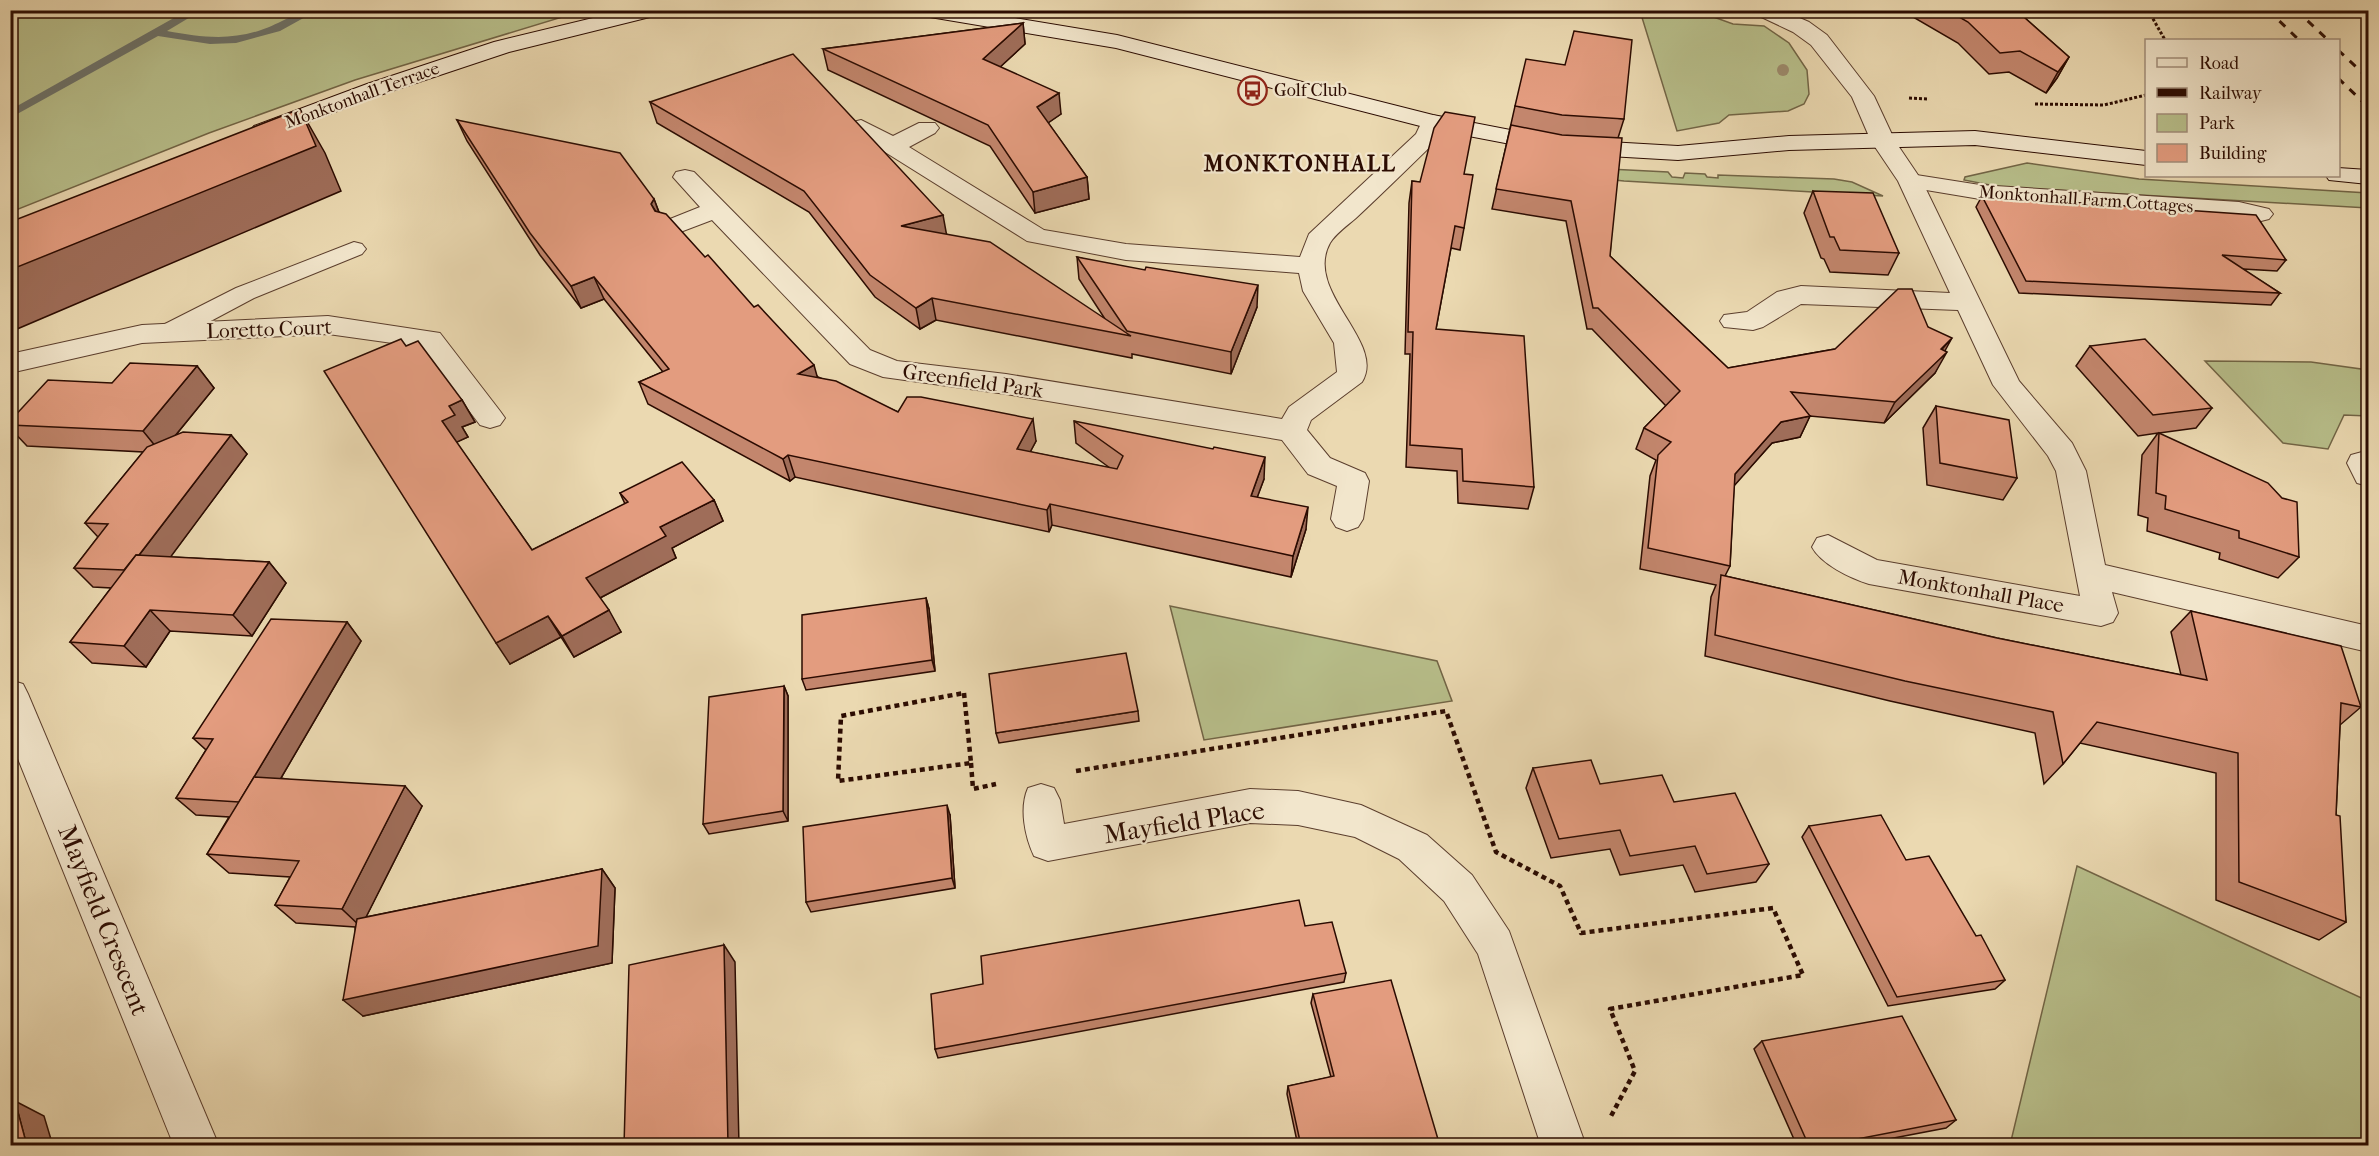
<svg xmlns="http://www.w3.org/2000/svg" width="2379" height="1156" viewBox="0 0 2379 1156" font-family="'IM FELL French Canon',serif">
  <rect width="100%" height="100%" fill="#ebd9b1"/>
  <filter id="stains"><feTurbulence type="fractalNoise" baseFrequency=".00333" numOctaves="4"/><feColorMatrix values="0 0 0 0 .2 0 0 0 0 .09 0 0 0 0 .02 0 0 0 .5 -.17"/></filter>
  <radialGradient id="worn" r=".72"><stop offset=".6" stop-color="#630" stop-opacity="0"/><stop offset="1" stop-color="#630" stop-opacity=".3"/></radialGradient>
  <g fill="#b8bf8b" stroke="#726546" stroke-width="1.5">
    <path d="M11 10H582V11L355 80 209 133 11 212Z"/>
    <path d="M1640 11H1697L1733 24 1764 26 1789 43 1807 70 1809 94 1804 104 1788 111 1729 115 1719 123 1677 131Z"/>
    <path d="M2027 163 2139 179 2368 193V208L2000 187 1964 180 1965 177Z"/>
    <path d="M1569 167 1668 172 1672 177 1683 178 1685 173 1705 174 1707 177 1718 178V175L1834 179 1852 182 1883 196 1624 181 1566 175Z"/>
    <path d="M2205 361 2311 362 2368 370V416L2344 415 2328 449 2283 443Z"/>
    <path d="M1170 606 1437 661 1452 701 1204 740Z"/>
    <path d="M2077 866 2368 1001V1145H2010Z"/>
  </g>
  <g fill="none" stroke-linecap="round" stroke-linejoin="round">
    <path fill="#6d736b" fill-rule="evenodd" d="M188 10H202L167 31C200 37 229 41 261 30 280 24 298 10 318 10L280 31 236 43 210 44 158 36 10 118V110Z"/>
    <defs>
      <g id="lane">
        <path d="M1910 174 1980 185 2239 202 2269 209 2273 214 2269 219 2261 221 2239 216 1980 199 1902 186 1899 181 1902 176Z"/>
        <path d="M354 242 362 244 366 249 362 254 254 298 177 339 168 341 159 339 155 333 159 327 236 288Z"/>
      </g>
      <g id="street">
        <path d="M1752 10H1781L1809 22 1827 35 1874 96 1895 141 1922 181 2019 381 2072 443 2086 471 2105 565 2368 626V652L2112 592 2118 613 2113 622 2101 626 1869 584C1850 578 1821 564 1812 547L1817 538 1828 535 1877 560 2080 596 2056 471 2048 456 1993 385 1958 310 1801 304 1763 327 1753 330 1724 327 1720 321 1724 315 1747 312 1777 292 1801 286 1950 293 1898 181 1871 141 1852 97 1811 45 1793 32 1755 14Z"/>
        <path d="M1432 115 1440 117 1444 122 1435 142C1409 167 1383 193 1356 218 1348 225 1335 234 1330 243 1303 292 1387 342 1362 382L1311 420 1307 430 1330 458 1365 473 1369 481 1363 519 1358 527 1347 531 1336 527 1331 519 1337 486 1308 474 1282 440 1006 394 883 377 850 364 712 220 683 231 674 234 665 231 661 226 665 221 700 207 673 177 676 172 685 170 694 172 870 350 897 361 1006 374 1282 419 1289 407 1337 372 1334 343 1303 291 1299 273 1126 260 1027 241 853 132 849 127 853 122 861 120 893 136 919 123H935L939 128 935 133 909 147 1044 230 1126 244 1300 257 1309 234 1416 134 1424 117Z"/>
        <path d="M328 316 440 333 500 411 505 418 500 425 490 428 480 425 421 347 328 334 142 343 10 373V354L142 325Z"/>
        <path d="M2362 452 2368 454V486L2357 483 2347 463 2351 455Z"/>
        <path d="M10 680 23 684 28 694 219 1146H174L10 739Z"/>
        <path d="M1041 784 1054 788 1060 800 1064 824 1250 789 1298 791 1361 805 1427 835 1472 875 1509 931 1586 1146H1541L1478 954 1444 901 1399 859 1355 837 1298 825 1250 823 1048 861 1034 856C1025 837 1019 808 1028 788Z"/>
      </g>
      <g id="secondary">
        <path d="M626 10H665L662 14 509 52 383 94 270 136H254L250 131 254 126 367 84 494 42Z"/>
        <path d="M914 10H966L1117 35 1433 115 1557 139 1678 146 1789 136 1975 131 2146 151V165L1975 145 1789 150 1678 160 1557 153 1432 129 1116 48 924 16Z"/>
        <path d="M2338 168 2368 170V184L2329 180 2326 176H2338Z"/>
      </g>
    </defs>
    <use href="#lane" stroke="#5b3e2d" stroke-width="2"/>
    <use href="#street" stroke="#5b3e2d" stroke-width="2"/>
    <use href="#secondary" stroke="#2b0b01" stroke-width="2"/>
    <g stroke="#2b0b01" stroke-width="3" stroke-dasharray="3 2" stroke-linecap="butt">
      <path d="M2148 10 2165 40"/>
      <path d="M1909 98 1929 99"/>
      <path d="M2035 104 2104 105 2146 95"/>
    </g>
    <g stroke="#2b0b01" stroke-width="4.5" stroke-dasharray="5 4" stroke-linecap="butt">
      <path d="M964 693 971 763 838 781 841 716Z"/>
      <path d="M971 763 973 789 996 784"/>
      <path d="M1076 771 1446 711 1496 852 1560 886 1581 933 1773 908 1803 975 1610 1009 1635 1071 1610 1118"/>
    </g>
    <use href="#lane" fill="#f2e6cc" fill-rule="evenodd"/>
    <use href="#street" fill="#f2e6cc" fill-rule="evenodd"/>
    <use href="#secondary" fill="#f2e6cc" fill-rule="evenodd"/>
    <g stroke="#2b0b01" stroke-width="3" stroke-dasharray="8 8" stroke-linecap="butt">
      <path d="M2268 10 2299 40"/>
      <path d="M2296 10 2328 40"/>
      <path d="M2356 10 2368 22"/>
      <path d="M2338 50 2368 78"/>
      <path d="M2338 78 2368 107"/>
    </g>
  </g>
  <circle fill="#9c8a6b" cx="1783" cy="70" r="6"/>
  <g fill="#c3866d" stroke="#2b0b01" stroke-width="1.5">
    <path d="M1864 10H1876L1873 13Z"/>
    <path d="M1901 10H2016L2069 57 2057 78 2046 93 2009 72 1989 74 1958 43Z"/>
    <path d="M1023 23 1025 44 1000 67 1061 114 1048 123 1087 177 1089 199 1035 213 990 146 828 70 823 49Z"/>
    <path d="M650 102 946 234 1105 319 1079 279 1077 257 1257 307 1231 374 1132 354V358L936 320 920 329 875 297 809 212 657 123Z"/>
    <path d="M1515 106 1624 119 1618 138 1610 256 1728 368 1835 349 1928 327 1945 351 1935 373 1884 423 1810 416 1800 437 1772 443 1734 485 1730 566 1725 576 1997 638 2181 675 2171 632 2191 611 2361 707 2340 725 2336 815 2346 922 2319 940 2216 900V773L2080 743 2063 764 2044 784 2035 733 1890 701 1705 656 1711 597 1716 585 1640 569 1650 476 1656 460 1636 449 1644 428 1666 406 1592 329H1587L1566 221 1492 209Z"/>
    <path d="M457 120 654 199 659 212 818 377 898 412 1036 441 1030 452 1110 468 1076 443 1074 421 1264 479 1257 497 1306 529 1291 577 1052 525 1049 532 795 477 790 481 648 404 639 382 663 372 604 299 581 308 540 255 467 141Z"/>
    <path d="M1464 174V228L1460 250 1451 248 1436 329 1534 487 1528 509 1458 503 1457 471 1406 467 1410 354H1405L1409 203 1412 181 1420 182Z"/>
    <path d="M1813 191 1899 253 1888 275 1830 272 1824 259 1821 258 1804 213Z"/>
    <path d="M1982 196 2286 260 2277 271 2242 269 2280 293 2271 305 2019 293 1976 207Z"/>
    <path d="M406 346 462 400 475 422 462 427 468 437 456 442 532 550 625 504 620 493 714 500 723 521 672 548 676 558 600 598 621 632 574 657 561 637 510 664Z"/>
    <path d="M2090 346 2212 408 2196 428 2159 433 2299 557 2278 578 2219 559 2220 553 2147 531 2148 518 2138 515 2142 455 2158 433 2138 436 2076 366Z"/>
    <path d="M197 366 214 388 175 436 231 435 247 454 170 557 269 562 286 583 252 636 170 631 146 667 92 663 70 642 111 588 93 587 74 568 98 537 85 523 143 452 27 446 10 428V421L112 383Z"/>
    <path d="M1936 406 2017 478 2003 500 1927 485 1923 428Z"/>
    <path d="M926 598 929 609 935 671 806 690 802 679Z"/>
    <path d="M347 622 361 641 281 778 422 806 366 917 602 869 615 888 612 963 363 1016 355 927 296 923 275 905 290 877 229 873 207 854 229 817 196 815 176 798 206 750 193 738Z"/>
    <path d="M784 686 788 696V821L709 834 703 824Z"/>
    <path d="M1138 711 1139 721 999 743 996 733Z"/>
    <path d="M1533 768 1674 802 1769 864 1756 882 1695 892 1683 865 1620 875 1610 849 1551 858 1526 788Z"/>
    <path d="M950 815 955 888 811 912 806 902Z"/>
    <path d="M1809 826 1906 860 1976 936 2005 980 1995 989 1888 1006 1802 837Z"/>
    <path d="M1305 926 1346 973 1344 982 938 1058 935 1049Z"/>
    <path d="M1313 994 1440 1146H1298L1287 1094 1288 1086 1331 1077 1311 1003Z"/>
    <path d="M1762 1041 1956 1120 1946 1128 1852 1146H1797L1754 1049Z"/>
  </g>
  <g fill="#9f6d59" stroke="#2b0b01" stroke-width="1.5">
    <path d="M1023 23 1025 44 986 80 983 59Z"/>
    <path d="M2069 57 2057 78 2046 93 2058 72Z"/>
    <path d="M1059 93 1061 114 1039 129 1037 107Z"/>
    <path d="M300 109 325 153 341 191 10 332V270Z"/>
    <path d="M1087 177 1089 199 1035 213 1033 192Z"/>
    <path d="M654 199 662 221 651 204Z"/>
    <path d="M943 215 947 237 901 226Z"/>
    <path d="M594 277 604 299 581 308 571 286Z"/>
    <path d="M1258 285 1257 307 1231 374V352Z"/>
    <path d="M932 298 936 320 920 329 916 308Z"/>
    <path d="M1952 338 1941 358 1947 352 1935 373 1884 423 1895 402Z"/>
    <path d="M814 365 820 387 798 374Z"/>
    <path d="M197 366 214 388 161 453 143 431Z"/>
    <path d="M462 400 475 422 462 427 468 437 455 443 442 421 449 406Z"/>
    <path d="M1810 416 1800 437 1772 443 1726 495 1735 474 1781 422Z"/>
    <path d="M1033 419 1036 441 1020 471 1017 449Z"/>
    <path d="M231 435 247 454 146 590 127 571Z"/>
    <path d="M788 455 795 477 790 481 783 459Z"/>
    <path d="M1265 457 1264 479 1250 517 1251 496Z"/>
    <path d="M714 500 723 521 672 548 676 558 598 599 586 578 660 527Z"/>
    <path d="M1050 504 1052 525 1049 532 1047 510Z"/>
    <path d="M1308 507 1306 529 1291 577 1293 556Z"/>
    <path d="M269 562 286 583 252 636 233 615Z"/>
    <path d="M926 598 929 609 935 671 932 660Z"/>
    <path d="M150 610 170 631 146 667 124 646Z"/>
    <path d="M609 610 621 632 574 657 562 636Z"/>
    <path d="M548 616 561 637 510 664 496 643Z"/>
    <path d="M347 622 361 641 257 819 239 802Z"/>
    <path d="M784 686 788 696V821L783 811Z"/>
    <path d="M405 786 422 806 361 927 342 909Z"/>
    <path d="M947 805 950 815 955 888 952 878Z"/>
    <path d="M602 869 615 888 612 963 363 1016 343 1000Z"/>
    <path d="M724 945 735 962 739 1146H727Z"/>
    <path d="M15 1101 44 1116 53 1146H27Z"/>
  </g>
  <g fill="#e39c7f" stroke="#2b0b01" stroke-width="1.5">
    <path d="M1947 10H2016L2069 57 2058 72 2020 51 2000 53 1968 22Z"/>
    <path d="M1023 23 983 59 1059 93 1037 107 1087 177 1033 192 988 125 823 49Z"/>
    <path d="M1574 31 1632 40 1624 119 1562 115 1515 106 1526 59 1565 65Z"/>
    <path d="M793 54 943 215 901 226 990 242 1131 336 932 298 916 308 870 275 804 191 650 102Z"/>
    <path d="M300 109 316 146 10 270V222Z"/>
    <path d="M1445 112 1475 117 1464 174 1473 175 1464 228 1455 226 1436 329 1524 336 1534 487 1463 481 1462 449 1410 445 1413 332H1408L1412 181 1420 182 1434 128Z"/>
    <path d="M457 120 620 153 654 199 651 204 655 211 666 214 705 257 708 255 754 307 758 305 814 365 798 374 836 381 898 412 907 397H921L1033 419 1017 449 1117 469 1123 456 1074 421 1213 449 1214 447 1265 457 1251 496 1308 507 1293 556 1050 504 1047 510 788 455 783 459 639 382 669 369 594 277 571 286 530 233Z"/>
    <path d="M1511 125 1562 135 1622 138 1610 256 1728 368 1835 349 1898 289H1912L1928 327 1952 338 1941 349 1947 352 1895 402 1791 392 1810 416 1781 422 1735 474 1730 566 1648 548 1658 455 1671 442 1644 428 1680 391 1598 308H1593L1571 201 1496 189Z"/>
    <path d="M1813 191 1873 193 1899 253 1840 250 1834 237H1830Z"/>
    <path d="M1982 196 2256 215 2286 260 2222 255 2280 293 2026 281Z"/>
    <path d="M1077 257 1145 270 1146 267 1258 285 1231 352 1127 331Z"/>
    <path d="M401 339 406 346 418 341 462 400 449 406 455 415 442 421 532 550 628 502 620 493 682 462 714 500 660 527 666 536 586 578 609 610 562 636 548 616 496 643 324 371Z"/>
    <path d="M2145 339 2212 408 2153 415 2090 346Z"/>
    <path d="M130 363 197 366 143 431 10 425V421L48 380 112 383Z"/>
    <path d="M1936 406 2009 420 2017 478 1940 463Z"/>
    <path d="M183 432 231 435 139 555H136L124 570 74 568 108 524 85 523 147 447Z"/>
    <path d="M2159 433 2268 483 2282 498 2297 502 2299 557 2239 538V531L2165 509 2166 496 2156 493Z"/>
    <path d="M136 555 269 562 233 615 150 610 124 646 70 642Z"/>
    <path d="M1721 575 1997 638 2207 680 2191 611 2341 646 2361 707 2341 703 2336 815 2340 816 2346 922 2239 882 2238 753 2097 722 2063 764 2053 712 1905 681 1715 635Z"/>
    <path d="M926 598 932 660 802 679V615Z"/>
    <path d="M271 619 347 622 239 802 176 798 213 739 193 738Z"/>
    <path d="M1126 653 1138 711 996 733 989 674Z"/>
    <path d="M784 686 783 811 703 824 709 697Z"/>
    <path d="M1591 760 1600 784 1662 775 1674 802 1735 793 1769 864 1707 874 1695 846 1630 856 1620 830 1559 839 1533 768Z"/>
    <path d="M254 777 405 786 342 909 275 905 299 861 207 854Z"/>
    <path d="M947 805 952 878 806 902 803 827Z"/>
    <path d="M1881 815 1906 860 1929 856 1976 936 1981 935 2005 980 1897 997 1809 826Z"/>
    <path d="M602 869 598 946 343 1000 357 919Z"/>
    <path d="M1299 900 1305 926 1332 922 1346 973 935 1049 931 994 983 984 981 956Z"/>
    <path d="M724 945 728 1145 624 1146 629 965Z"/>
    <path d="M1391 980 1440 1146H1352L1350 1140 1323 1146H1301L1288 1086 1334 1076 1313 994Z"/>
    <path d="M1902 1016 1956 1120 1821 1146H1809L1762 1041Z"/>
    <path d="M15 1101 27 1146H10V1104Z"/>
    <path d="M1783 1141 1785 1146H1755Z"/>
  </g>
  <defs>
    <symbol id="bus-ring" viewBox="-11 -11 22 22"><circle r="9.5" fill="#f2e6cc" stroke="#8f2418" stroke-width="1.5"/><path d="M-5-6H5V4H4V6H2V4H-2V6H-4V4H-5ZM-3.5-4V0h7V-4ZM-3.5 1.2v1.5H-2V1.2ZM2 1.2v1.5H3.5V1.2Z" fill="#8f2418"/></symbol>
  </defs>
  <g fill-rule="evenodd">
    <use href="#bus-ring" x="1236" y="74" width="33" height="33"/>
  </g>
  <g text-anchor="middle" stroke-width="4.5" stroke-linejoin="round" paint-order="stroke">
    <g font-size="18" fill="#2b0b01" stroke="#f2e6cc" text-anchor="start">
      <text x="1274" y="96">Golf Club</text>
    </g>
    <g font-size="18" fill="#2b0b01" stroke="#f2e6cc">
      <text transform="translate(362 95) rotate(-20)" y="6">Monktonhall Terrace</text>
      <text transform="translate(2086 199) rotate(4)" y="6">Monktonhall Farm Cottages</text>
    </g>
    <g font-size="21" fill="#2b0b01" stroke="#f2e6cc">
      <text transform="translate(269 329) rotate(-2)" y="7">Loretto Court</text>
      <text transform="translate(973 381) rotate(8)" y="7">Greenfield Park</text>
      <text transform="translate(1981 591) rotate(10)" y="7">Monktonhall Place</text>
    </g>
    <g font-size="22" font-weight="bold" letter-spacing="1.5" fill="#2b0b01" stroke="#f2e6cc">
      <text x="1300" y="171">MONKTONHALL</text>
    </g>
    <g font-size="26" fill="#2b0b01" stroke="#f2e6cc">
      <text transform="translate(1184 822) rotate(-9)" y="9">Mayfield Place</text>
      <text transform="translate(104 920) rotate(68)" y="9">Mayfield Crescent</text>
    </g>
  </g>
  <rect width="2379" height="1156" fill="none" stroke="#ebd9b1" stroke-width="36"/>
  <rect x="12" y="12" width="2355" height="1132" fill="none" stroke="#2b0b01" stroke-width="3"/>
  <rect x="18" y="18" width="2343" height="1120" fill="none" stroke="#2b0b01" stroke-width="1.5"/>
  <rect x="2145" y="39" width="195" height="138" fill="#f2e6cc" stroke="#a28e7b" stroke-width="1.5"/>
  <rect x="2157" y="58" width="30" height="9" fill="#f2e6cc" stroke="#a28e7b" stroke-width="1.5"/>
  <text x="2199" y="69" font-size="18" fill="#2b0b01">Road</text>
  <rect x="2157" y="88" width="30" height="9" fill="#2b0b01" stroke="#a28e7b" stroke-width="1.5"/>
  <text x="2199" y="99" font-size="18" fill="#2b0b01">Railway</text>
  <rect x="2157" y="114" width="30" height="18" fill="#b8bf8b" stroke="#a28e7b" stroke-width="1.5"/>
  <text x="2199" y="129" font-size="18" fill="#2b0b01">Park</text>
  <rect x="2157" y="144" width="30" height="18" fill="#e39c7f" stroke="#a28e7b" stroke-width="1.5"/>
  <text x="2199" y="159" font-size="18" fill="#2b0b01">Building</text>
  <rect width="100%" height="100%" filter="url(#stains)"/>
  <rect width="100%" height="100%" fill="url(#worn)"/>
</svg>
